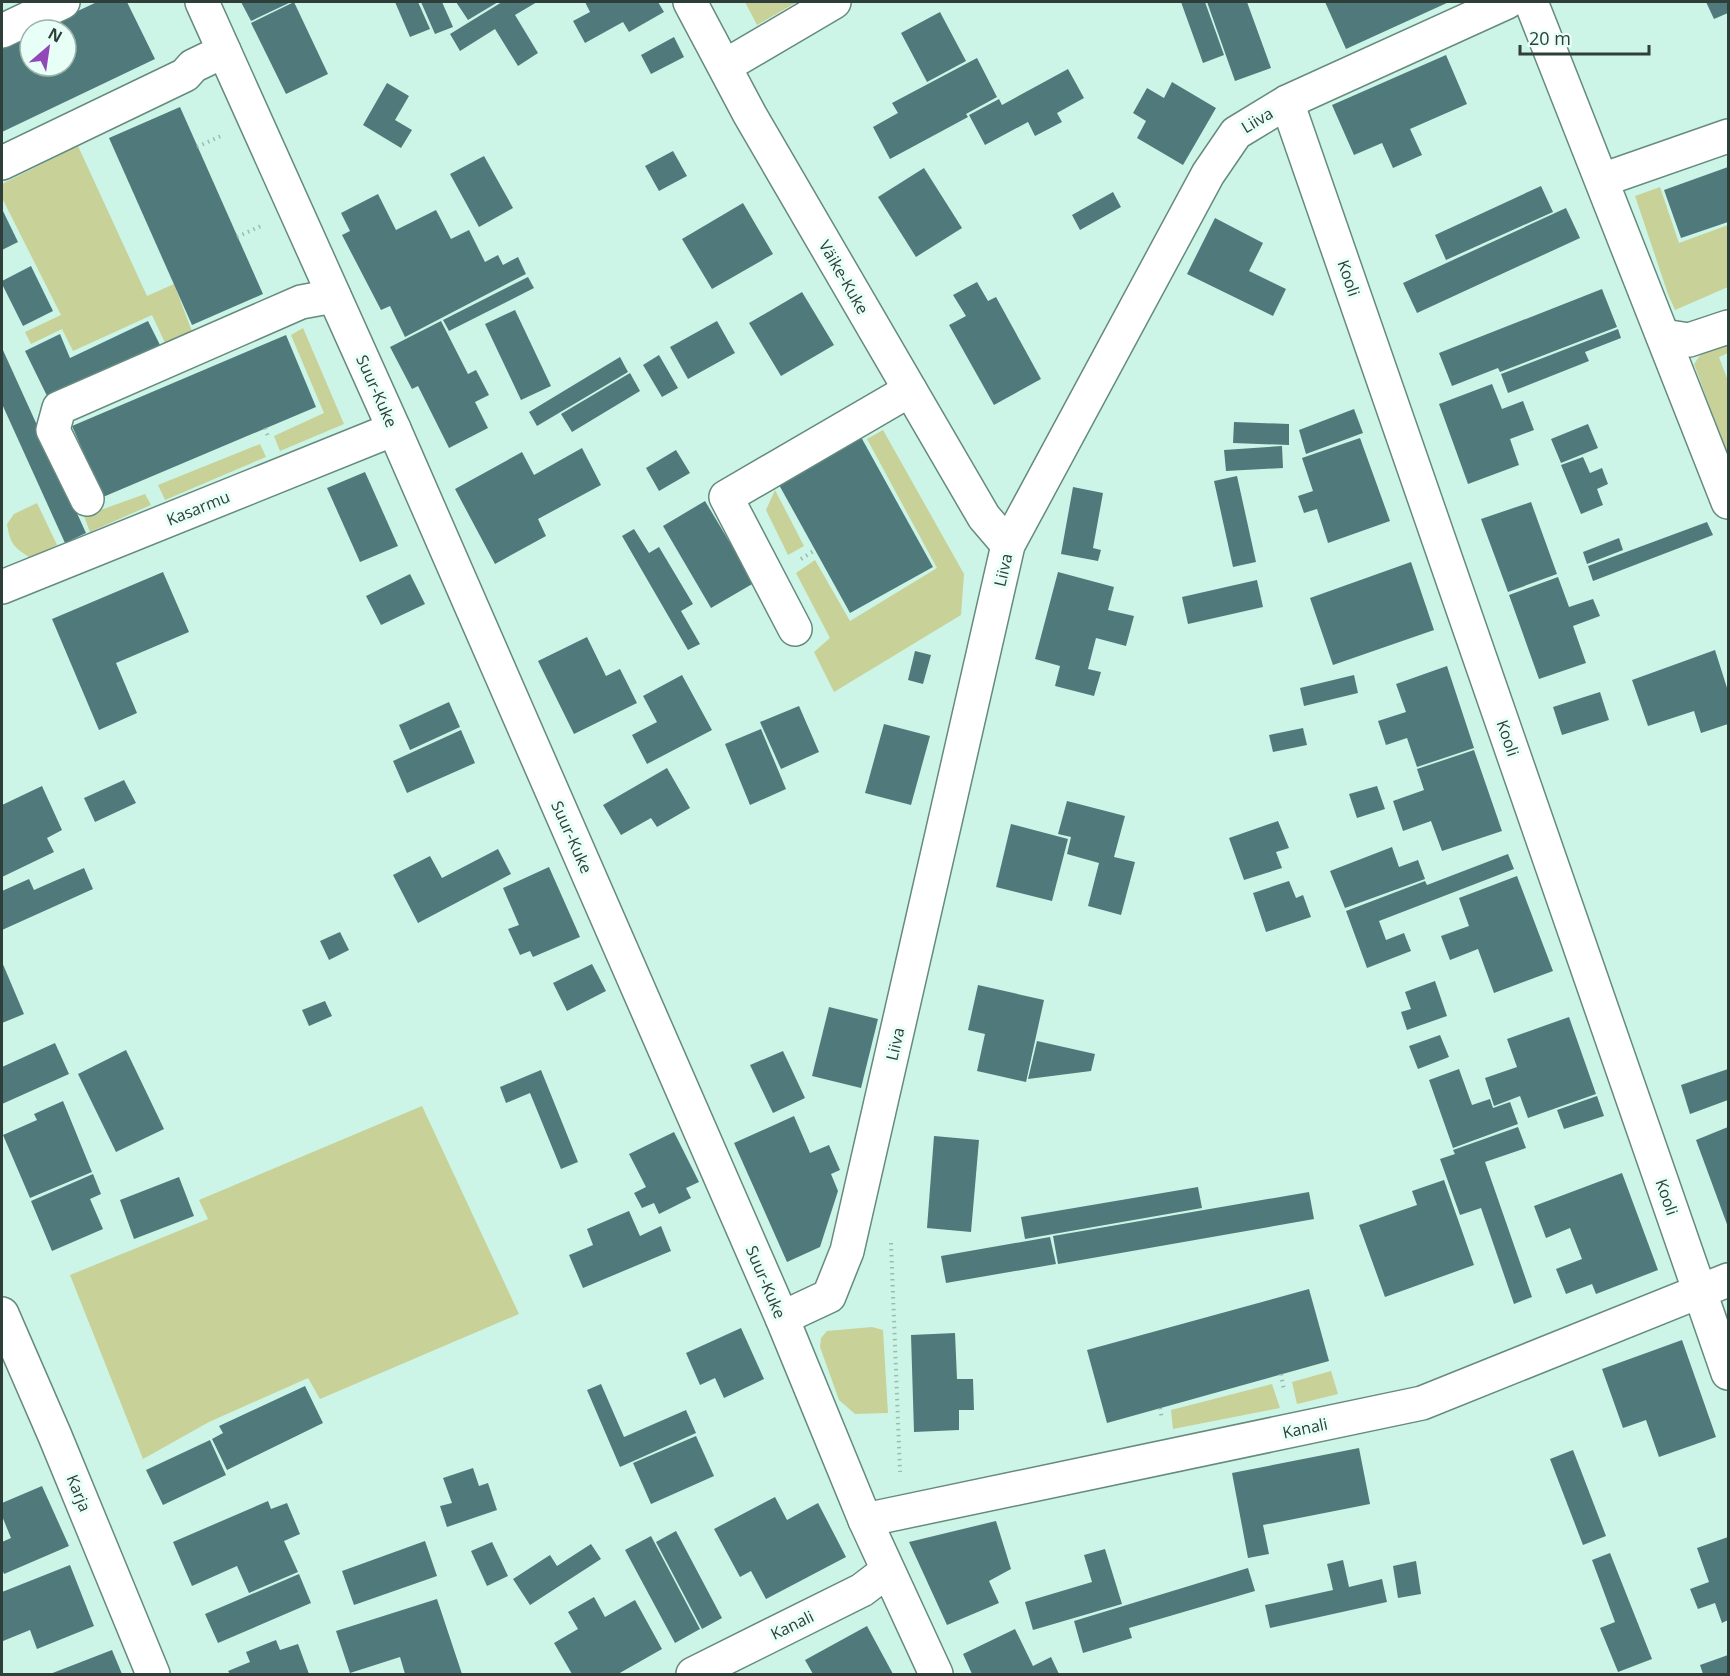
<svg xmlns="http://www.w3.org/2000/svg" width="1730" height="1676" viewBox="0 0 1730 1676" font-family="'Open Sans',sans-serif">
  <rect width="100%" height="100%" fill="#cdf5e7"/>
  <g fill="#c7d198">
    <path d="M745 2H770L771 3 775 2H797L757 25Z"/>
    <path d="M78 146 147 296 174 284 193 334 166 345 152 315 73 351 62 329 31 344 25 332 61 315 2 198V184Z"/>
    <path d="M1660 187 1679 243 1728 225V287L1675 310 1668 294 1635 196Z"/>
    <path d="M303 328 344 424 280 451 274 436 324 413 291 335Z"/>
    <path d="M1728 342V353L1719 357 1728 381V456L1694 364 1703 351Z"/>
    <path d="M883 430 964 574 961 615 834 692 814 652 830 638 796 573 815 560 850 621 937 568 867 439Z"/>
    <path d="M260 444 266 457 165 500 158 485Z"/>
    <path d="M775 490 804 546 788 555 766 510Z"/>
    <path d="M145 494 151 505 90 532 84 516Z"/>
    <path d="M37 503 57 545 31 558C14 548 10 544 7 524L14 514Z"/>
    <path d="M422 1106 519 1314 320 1399 308 1378 209 1422 143 1459 70 1275 208 1219 199 1200Z"/>
    <path d="M872 1327 883 1330 888 1413 855 1414 839 1400 820 1347 821 1338 827 1331Z"/>
    <path d="M1331 1371 1338 1394 1297 1404 1292 1382Z"/>
    <path d="M1272 1384 1280 1408 1173 1429 1171 1410Z"/>
  </g>
  <g fill="#50797b">
    <path d="M97 2H127L155 59 2 132V46L30 33V66H66V30H37Z"/>
    <path d="M241 2H291L251 21Z"/>
    <path d="M294 2 328 74 286 94 251 23Z"/>
    <path d="M395 2H418L430 29 410 37Z"/>
    <path d="M421 2H442L453 27 435 34Z"/>
    <path d="M456 2H498L468 20Z"/>
    <path d="M502 2H537L515 15 538 53 518 66 495 29 460 51 450 34Z"/>
    <path d="M585 2H658L664 12 629 32 623 22 585 43 573 21 590 12Z"/>
    <path d="M1181 2H1205L1224 55 1203 63Z"/>
    <path d="M1207 2H1247L1271 68 1235 81Z"/>
    <path d="M1325 2H1449L1346 49Z"/>
    <path d="M1706 2H1728V13L1714 19Z"/>
    <path d="M940 12 966 61 927 82 901 33Z"/>
    <path d="M674 37 684 57 651 74 641 55Z"/>
    <path d="M1446 55 1467 104 1410 129 1422 155 1393 168 1382 143 1354 155 1332 105Z"/>
    <path d="M977 58 997 97 966 114 968 117 890 159 873 127 898 113 892 103Z"/>
    <path d="M1068 69 1084 98 1057 113 1062 122 1035 136 1028 122 985 145 969 115 999 99 1002 105Z"/>
    <path d="M1172 82 1216 108 1183 165 1137 138 1146 121 1133 113 1147 88 1164 98Z"/>
    <path d="M387 83 409 96 395 120 412 130 401 148 363 125Z"/>
    <path d="M180 107 263 294 192 325 109 138Z"/>
    <path d="M673 151 687 176 659 191 645 166Z"/>
    <path d="M484 156 513 208 479 227 450 174Z"/>
    <path d="M1728 167V222L1681 238 1664 190Z"/>
    <path d="M924 168 962 228 916 257 878 197Z"/>
    <path d="M1541 186 1553 212 1446 260 1435 235Z"/>
    <path d="M1113 192 1121 207 1080 230 1072 215Z"/>
    <path d="M378 194 396 230 436 210 451 239 469 230 485 262 498 255 503 265 518 257 526 274 405 337 390 306 381 310 342 235 350 231 341 213Z"/>
    <path d="M743 203 773 254 712 289 682 239Z"/>
    <path d="M1566 208 1580 238 1417 313 1403 283Z"/>
    <path d="M2 209 18 242 2 250Z"/>
    <path d="M1215 218 1263 243 1249 271 1286 289 1273 316 1187 274Z"/>
    <path d="M31 266 53 311 23 326 2 284V281Z"/>
    <path d="M528 277 534 288 449 331 443 320Z"/>
    <path d="M977 282 988 301 996 297 1041 379 994 405 949 325 966 316 953 295Z"/>
    <path d="M1602 289 1617 327 1500 372 1498 368 1452 386 1439 353Z"/>
    <path d="M802 292 834 345 781 376 749 323Z"/>
    <path d="M515 310 551 386 521 400 485 324Z"/>
    <path d="M148 321 161 347 49 400 25 351 60 334 70 358Z"/>
    <path d="M441 321 468 374 476 370 489 395 475 402 488 428 449 448 418 386 412 389 390 347Z"/>
    <path d="M717 321 735 353 688 379 670 347Z"/>
    <path d="M1618 329 1621 338 1585 352 1589 361 1508 393 1501 374Z"/>
    <path d="M286 335 316 407 103 497 72 426Z"/>
    <path d="M2 348 86 533 65 543 2 404Z"/>
    <path d="M659 355 678 388 662 397 643 365Z"/>
    <path d="M620 357 628 372 537 426 529 412Z"/>
    <path d="M630 373 640 391 572 432 561 414Z"/>
    <path d="M1492 384 1502 409 1523 401 1534 430 1510 439 1519 465 1468 484 1439 404Z"/>
    <path d="M1354 409 1363 433 1306 454 1299 430Z"/>
    <path d="M1234 422 1289 424V445L1233 443Z"/>
    <path d="M1588 424 1598 448 1561 463 1551 439Z"/>
    <path d="M861 437 933 567 850 613 778 483Z"/>
    <path d="M1360 438 1390 521 1328 543 1317 509 1304 513 1298 496 1313 491 1302 458Z"/>
    <path d="M1282 446 1283 468 1226 471 1224 450Z"/>
    <path d="M582 448 601 485 538 519 546 536 495 564 455 489 522 452 534 475Z"/>
    <path d="M676 450 690 473 659 491 646 468Z"/>
    <path d="M1583 457 1590 473 1602 468 1608 484 1597 489 1603 505 1581 514 1561 465Z"/>
    <path d="M365 472 398 546 360 562 327 488Z"/>
    <path d="M1237 476 1256 562 1233 567 1214 481Z"/>
    <path d="M1073 487 1103 493 1093 548 1101 550 1098 561 1061 554Z"/>
    <path d="M705 501 754 583 711 608 663 526Z"/>
    <path d="M1531 502 1557 574 1508 592 1481 519Z"/>
    <path d="M1707 522 1713 535 1593 581 1588 566Z"/>
    <path d="M634 529 649 553 659 547 693 604 681 611 700 644 688 650 622 536Z"/>
    <path d="M1619 538 1623 550 1587 564 1583 552Z"/>
    <path d="M1411 562 1434 630 1333 665 1310 598Z"/>
    <path d="M163 572 189 632 116 663 137 713 99 730 52 619Z"/>
    <path d="M1058 572 1114 587 1108 610 1134 616 1126 646 1096 638 1088 669 1101 672 1094 696 1055 686 1060 666 1035 659Z"/>
    <path d="M410 574 425 604 381 625 366 596Z"/>
    <path d="M1558 577 1569 607 1593 599 1600 616 1573 626 1586 663 1539 679 1509 595Z"/>
    <path d="M1257 580 1263 607 1188 624 1182 597Z"/>
    <path d="M587 637 606 676 620 669 637 703 574 734 538 661Z"/>
    <path d="M1715 650 1728 691V724L1701 733 1694 711 1648 726 1632 680Z"/>
    <path d="M915 651 931 655 923 684 908 680Z"/>
    <path d="M1447 666 1474 748 1417 767 1407 738 1386 745 1378 721 1406 712 1396 684Z"/>
    <path d="M682 675 712 730 647 764 632 735 657 722 643 696Z"/>
    <path d="M1354 675 1358 693 1304 706 1300 688Z"/>
    <path d="M1600 692 1609 720 1562 735 1553 707Z"/>
    <path d="M449 702 460 727 410 750 399 725Z"/>
    <path d="M799 706 819 752 781 769 760 722Z"/>
    <path d="M884 724 930 736 911 805 865 793Z"/>
    <path d="M1303 728 1307 745 1273 752 1269 735Z"/>
    <path d="M761 729 786 789 750 805 725 744Z"/>
    <path d="M461 730 475 763 407 793 393 761Z"/>
    <path d="M1474 750 1502 831 1442 851 1431 821 1403 831 1393 801 1424 790 1417 769Z"/>
    <path d="M667 768 690 808 657 827 651 818 621 835 603 805Z"/>
    <path d="M124 780 136 803 95 822 84 798Z"/>
    <path d="M42 786 62 830 47 838 54 852 2 877V805Z"/>
    <path d="M1377 786 1385 809 1357 818 1349 794Z"/>
    <path d="M1067 801 1125 816 1114 857 1135 862 1121 915 1088 906 1099 863 1067 854 1071 837 1058 834Z"/>
    <path d="M1278 821 1289 848 1276 852 1282 868 1244 880 1229 838Z"/>
    <path d="M1011 824 1068 839 1052 901 996 887Z"/>
    <path d="M1392 847 1399 867 1418 860 1425 879 1345 908 1330 871Z"/>
    <path d="M498 849 511 874 418 923 393 875 430 856 442 878Z"/>
    <path d="M1508 854 1514 869 1379 921 1386 940 1404 933 1411 951 1367 968 1346 911 1425 881 1427 885Z"/>
    <path d="M549 867 580 937 533 957 530 951 520 955 508 929 519 925 503 888Z"/>
    <path d="M84 868 93 889 2 930V891L29 879 34 890Z"/>
    <path d="M1517 876 1553 971 1494 993 1478 949 1450 960 1441 936 1469 926 1459 898Z"/>
    <path d="M1289 881 1296 898 1303 895 1311 917 1266 932 1253 893Z"/>
    <path d="M340 932 349 950 329 960 320 941Z"/>
    <path d="M2 962 24 1014 2 1023Z"/>
    <path d="M592 964 606 991 567 1011 553 983Z"/>
    <path d="M1435 981 1447 1016 1407 1030 1401 1012 1411 1009 1405 992Z"/>
    <path d="M978 985 1044 1000 1026 1082 977 1071 985 1034 968 1030Z"/>
    <path d="M325 1001 332 1016 309 1026 302 1010Z"/>
    <path d="M829 1007 878 1019 861 1088 812 1076Z"/>
    <path d="M1569 1017 1596 1094 1528 1118 1520 1096 1494 1106 1485 1078 1517 1067 1507 1039Z"/>
    <path d="M1440 1035 1449 1057 1418 1069 1409 1046Z"/>
    <path d="M1037 1041 1095 1054 1091 1071 1028 1079Z"/>
    <path d="M55 1043 69 1074 2 1104V1067Z"/>
    <path d="M126 1050 164 1129 116 1152 78 1074Z"/>
    <path d="M783 1051 805 1098 773 1113 750 1065Z"/>
    <path d="M1459 1069 1472 1105 1490 1099 1493 1108 1510 1102 1518 1124 1453 1148 1429 1080Z"/>
    <path d="M1728 1069V1100L1690 1114 1681 1085Z"/>
    <path d="M541 1070 578 1162 561 1169 530 1093 506 1103 500 1087Z"/>
    <path d="M1597 1096 1604 1116 1564 1129 1557 1110Z"/>
    <path d="M63 1101 92 1172 30 1198 3 1135 37 1120 34 1114Z"/>
    <path d="M794 1116 810 1153 829 1145 840 1170 831 1174 838 1191 820 1247 787 1262 734 1143Z"/>
    <path d="M1518 1127 1526 1148 1485 1162 1532 1297 1514 1304 1481 1208 1460 1215 1440 1159 1455 1154 1453 1150Z"/>
    <path d="M1728 1127V1227L1696 1140Z"/>
    <path d="M674 1132 699 1182 686 1188 691 1198 659 1214 654 1203 642 1208 634 1193 646 1187 629 1154Z"/>
    <path d="M934 1136 979 1140 971 1232 927 1228Z"/>
    <path d="M1622 1173 1658 1270 1596 1294 1592 1284 1566 1294 1556 1269 1582 1259 1570 1228 1546 1238 1534 1206Z"/>
    <path d="M93 1174 101 1194 90 1199 103 1229 52 1251 31 1201Z"/>
    <path d="M179 1177 194 1216 134 1239 120 1200Z"/>
    <path d="M1444 1180 1474 1265 1385 1297 1359 1225 1417 1205 1412 1191Z"/>
    <path d="M1198 1187 1202 1208 1025 1239 1021 1217Z"/>
    <path d="M1309 1192 1314 1219 1058 1264 1053 1236Z"/>
    <path d="M629 1211 640 1236 661 1226 671 1251 583 1288 569 1255 593 1245 587 1229Z"/>
    <path d="M1050 1237 1056 1264 946 1283 941 1256Z"/>
    <path d="M1309 1289 1329 1361 1107 1423 1087 1350Z"/>
    <path d="M741 1328 764 1379 724 1398 715 1378 700 1385 686 1353Z"/>
    <path d="M955 1333 957 1379H973L974 1410H959V1430L914 1432 911 1335Z"/>
    <path d="M1682 1340 1716 1437 1659 1457 1646 1420 1623 1428 1602 1369Z"/>
    <path d="M601 1384 624 1437 686 1410 696 1433 620 1467 587 1390Z"/>
    <path d="M305 1386 323 1423 227 1470 212 1439 223 1433 219 1426Z"/>
    <path d="M696 1436 714 1476 651 1504 633 1463Z"/>
    <path d="M210 1440 226 1475 163 1505 146 1470Z"/>
    <path d="M1359 1448 1370 1504 1263 1525 1269 1554 1248 1558 1232 1473Z"/>
    <path d="M1573 1450 1606 1536 1583 1545 1550 1459Z"/>
    <path d="M473 1468 479 1486 488 1483 497 1510 447 1527 440 1506 452 1503 443 1478Z"/>
    <path d="M42 1486 69 1546 4 1574 2 1569V1542L11 1538 2 1516V1503Z"/>
    <path d="M775 1497 787 1520 818 1503 846 1557 766 1599 751 1571 740 1577 714 1529Z"/>
    <path d="M268 1501 271 1509 287 1503 300 1534 284 1541 298 1572 249 1593 237 1566 192 1586 173 1542Z"/>
    <path d="M996 1521 1011 1569 989 1581 999 1603 947 1625 909 1542Z"/>
    <path d="M676 1531 722 1618 702 1629 656 1542Z"/>
    <path d="M651 1536 700 1629 675 1643 625 1550Z"/>
    <path d="M1728 1537V1620L1722 1623 1715 1603 1698 1609 1690 1589 1709 1582 1697 1548Z"/>
    <path d="M425 1541 437 1576 354 1605 342 1571Z"/>
    <path d="M492 1542 508 1576 487 1586 471 1551Z"/>
    <path d="M591 1544 601 1559 530 1605 513 1579 550 1555 557 1566Z"/>
    <path d="M1105 1549 1122 1604 1033 1630 1025 1602 1092 1582 1084 1555Z"/>
    <path d="M1610 1553 1652 1659 1618 1672 1600 1628 1615 1622 1592 1560Z"/>
    <path d="M1343 1560 1349 1587 1382 1579 1387 1602 1270 1628 1265 1605 1333 1590 1327 1564Z"/>
    <path d="M1416 1561 1421 1594 1398 1598 1393 1566Z"/>
    <path d="M70 1565 94 1626 37 1649 30 1630 3 1641 2 1636V1592Z"/>
    <path d="M1248 1568 1255 1591 1129 1628 1132 1638 1083 1653 1074 1621Z"/>
    <path d="M299 1574 311 1603 218 1643 205 1614Z"/>
    <path d="M594 1597 605 1617 635 1600 662 1649 618 1674H572L554 1643 578 1629 568 1612Z"/>
    <path d="M437 1599 462 1674H405L400 1657 350 1673 336 1631Z"/>
    <path d="M867 1626 893 1674H813L805 1660Z"/>
    <path d="M1015 1629 1033 1666 1051 1657 1059 1674H972L963 1654Z"/>
    <path d="M276 1640 280 1650 298 1644 309 1674H230L228 1671 250 1662 246 1652Z"/>
    <path d="M112 1650 122 1674H50Z"/>
    <path d="M1728 1655V1674H1703L1700 1665Z"/>
  </g>
  <g fill="none" stroke-linecap="round" stroke-linejoin="round">
    <defs>
      <g id="minor">
        <path d="M202 2 394 429 782 1318 865 1520 936 1674"/>
        <path d="M690 2 750 115 984 517 1008 545"/>
        <path d="M1531 2 1728 502"/>
        <path d="M2 31 63 2"/>
        <path d="M725 66 834 2"/>
        <path d="M1287 102 1728 1373"/>
        <path d="M2 163 185 75 193 66 224 51"/>
        <path d="M1602 180 1728 136"/>
        <path d="M1663 336 1689 340 1728 327"/>
        <path d="M87 499 53 430 59 408 301 302 334 296"/>
        <path d="M2 587 394 429"/>
        <path d="M795 629 726 497 910 390"/>
        <path d="M2 1314 55 1436 153 1674"/>
        <path d="M782 1318 829 1296 847 1251 1008 545 1208 174 1236 133 1287 102 1507 2"/>
        <path d="M865 1520 1422 1403 1728 1280"/>
        <path d="M693 1674 862 1590 887 1571"/>
      </g>
    </defs>
    <use href="#minor" stroke="#658a7e" stroke-width="36"/>
    <g stroke="#9bbbb0" stroke-width="4" stroke-dasharray="1.5 4.5" stroke-linecap="butt">
      <path d="M197 147 221 136"/>
      <path d="M237 237 261 226"/>
      <path d="M265 428 269 439"/>
      <path d="M801 559 815 550"/>
      <path d="M891 1243 900 1472"/>
      <path d="M1281 1374 1284 1391"/>
      <path d="M1160 1408 1162 1419"/>
    </g>
    <use href="#minor" stroke="#fff" stroke-width="33"/>
  </g>
  <g text-anchor="middle" stroke-width="6" stroke-linejoin="round" paint-order="stroke">
    <g font-size="16" fill="#2e3e39" stroke="#e7fff6">
      <text transform="translate(1257 120) rotate(-31)" y="6">Liiva</text>
      <text transform="translate(844 277) rotate(60)" y="6">Väike-Kuke</text>
      <text transform="translate(1349 278) rotate(71)" y="6">Kooli</text>
      <text transform="translate(377 391) rotate(66)" y="6">Suur-Kuke</text>
      <text transform="translate(198 508) rotate(-22)" y="6">Kasarmu</text>
      <text transform="translate(1003 570) rotate(-77)" y="6">Liiva</text>
      <text transform="translate(1508 738) rotate(71)" y="6">Kooli</text>
      <text transform="translate(572 837) rotate(66)" y="6">Suur-Kuke</text>
      <text transform="translate(895 1044) rotate(-77)" y="6">Liiva</text>
      <text transform="translate(1667 1197) rotate(71)" y="6">Kooli</text>
      <text transform="translate(766 1282) rotate(67)" y="6">Suur-Kuke</text>
      <text transform="translate(1305 1428) rotate(-12)" y="6">Kanali</text>
      <text transform="translate(79 1493) rotate(68)" y="6">Karja</text>
      <text transform="translate(792 1625) rotate(-26)" y="6">Kanali</text>
    </g>
  </g>
  <rect width="1730" height="1676" fill="none" stroke="#2e3e39" stroke-width="6"/>
  <g transform="translate(48 48) rotate(29)"><circle r="28" fill="#e7fff6" stroke="#9db2aa" stroke-width="1.5"/>
  <path d="M0-4.5L10 22L0 15L-10 22Z" fill="#9248b9"/>
  <text y="-9" font-size="16" font-weight="bold" text-anchor="middle" fill="#2e3e39">N</text>
  </g>
  <path d="M1520 45v9h129v-9" fill="none" stroke="#2e3e39" stroke-width="3"/>
  <text x="1529" y="45" font-size="18" fill="#2e3e39" stroke="#e7fff6" stroke-width="4.5" paint-order="stroke">20 m</text>
</svg>
